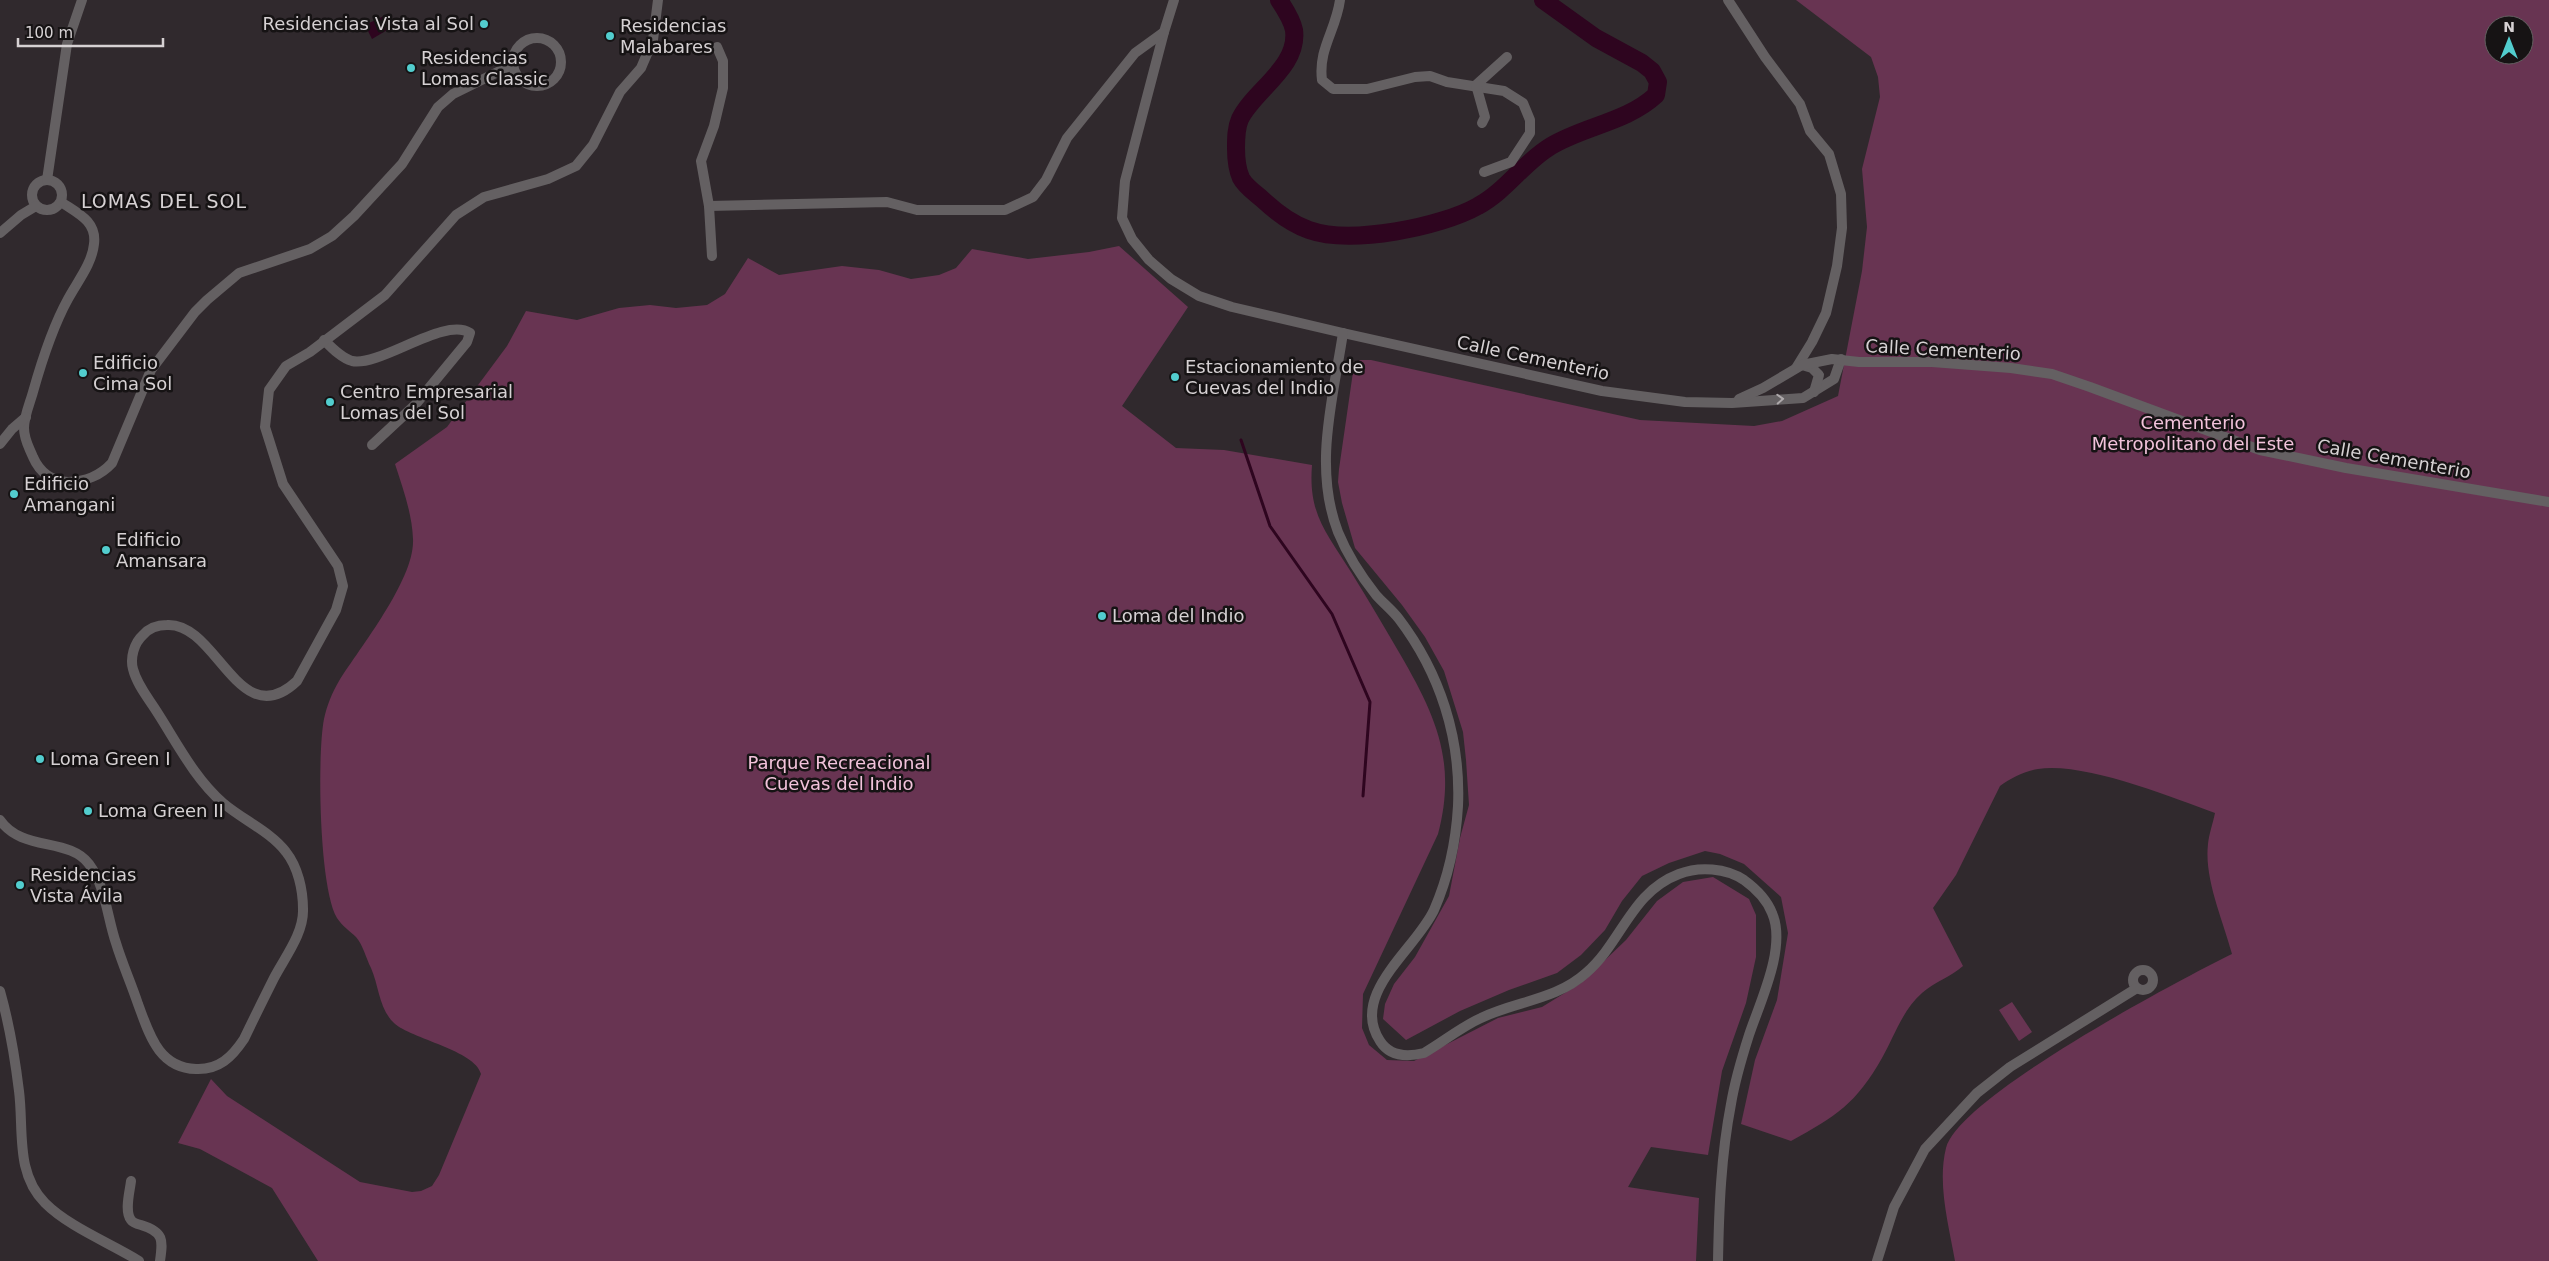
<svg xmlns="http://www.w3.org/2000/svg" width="2549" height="1261" viewBox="0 0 2549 1261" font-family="'DejaVu Sans',sans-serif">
  <rect width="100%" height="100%" fill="#30292d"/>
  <g fill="#683452" fill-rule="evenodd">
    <path d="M1796 0H2549V1261H1955C1949 1226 1937 1184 1946 1148 1960 1096 2179 980 2232 954 2223 920 2204 879 2208 844 2209 834 2213 823 2215 813 2170 797 2085 762 2038 769 2024 771 2011 778 2000 786L1956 875 1933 908 1963 966C1951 977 1934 982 1922 993 1903 1009 1894 1037 1882 1058 1856 1104 1836 1116 1791 1141L1741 1124 1755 1060 1777 1000 1788 933 1781 897 1744 864 1720 854 1705 851 1669 863 1642 876 1622 901 1605 930 1581 955 1557 973 1509 990 1460 1011 1406 1040 1383 1019 1385 1004 1394 984 1415 957 1449 896 1460 838 1469 805 1466 760 1463 732 1444 671 1425 637 1402 605 1355 548 1342 503 1338 482 1339 469 1354 365 1360 360H1371L1640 420 1754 426 1782 421 1838 396 1862 271 1867 227 1862 169 1880 97 1878 77 1871 57ZM2494 25H2524V55H2494Z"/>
    <path d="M1119 246 1188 307 1122 406 1176 448 1224 450 1312 465C1308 515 1327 533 1351 572 1368 599 1384 627 1400 654 1436 716 1457 762 1438 834L1363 994 1362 1028 1369 1045 1387 1060 1414 1061 1498 1018 1542 1007 1581 983 1626 940 1657 901 1683 882 1713 877 1749 899 1756 915V957L1746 1003 1722 1071 1708 1155 1651 1147 1628 1187 1699 1198 1696 1261H318L272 1188 200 1149 178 1143 211 1079 227 1096 360 1182 412 1192 421 1191 432 1186 439 1175 481 1074C475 1050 411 1039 394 1023 379 1009 379 986 371 968 366 958 363 945 356 937 350 931 342 926 337 918 319 888 317 755 324 719 327 705 332 693 339 681 361 646 415 579 413 539 412 513 403 489 395 464L447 427 507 346 526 311 577 320 619 308 650 305 676 308 707 305 725 294 748 258 779 275 842 266 879 270 911 279 939 275 956 268 972 249 1028 259 1089 252Z"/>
    <path d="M2012 1002 2032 1032 2019 1041 1999 1010Z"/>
  </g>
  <path fill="#2e051f" d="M388 14 394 26 372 39 365 25Z"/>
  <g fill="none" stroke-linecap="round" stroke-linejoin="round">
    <path stroke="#2e051f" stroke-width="3" d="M1241 440 1270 526 1332 614 1370 702 1363 796"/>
    <path stroke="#2e051f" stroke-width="18" d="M1279 0C1285 9 1292 20 1294 30 1299 67 1254 90 1240 119 1236 128 1236 138 1236 148 1236 158 1237 169 1241 178 1245 186 1255 193 1262 199 1276 212 1292 224 1309 230 1351 245 1441 227 1478 206 1506 191 1524 162 1551 146 1584 126 1627 122 1656 95L1658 82 1652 71 1642 63 1596 38 1543 0"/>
    <g stroke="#646062" stroke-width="10">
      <path d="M1174 0 1164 32 1125 181 1122 218 1132 239 1149 260 1171 279 1199 296 1232 307 1343 333 1602 391 1685 402 1732 403 1803 398 1834 379 1841 359"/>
      <path d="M1340 0C1336 30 1318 49 1322 80L1333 89H1367L1415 77 1430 76 1447 82 1504 91 1523 103 1530 120V133L1511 162 1484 172"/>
      <path d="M1728 0 1765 57 1800 104 1810 131 1829 154 1841 194 1842 228 1837 266 1826 313 1812 342 1796 368"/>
      <circle cx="537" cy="62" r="24"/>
      <path d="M1482 123 1485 117 1476 85 1507 57"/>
      <circle cx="47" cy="195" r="15"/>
      <path d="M47 180 67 44 82 0"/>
      <path d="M61 202C77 213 97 221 94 244 92 264 77 282 68 299 52 328 42 360 33 392 30 403 24 416 24 428 24 440 29 447 33 457 40 473 51 481 68 482 85 482 101 475 112 463L151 370 195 312 207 300 239 273 310 249 332 236 354 216 402 164 438 107 453 94 512 65"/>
      <path d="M709 206 887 202 917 210H1005L1033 197 1046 180 1067 138 1135 53 1164 32"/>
      <path d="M0 233 21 215 36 206"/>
      <path d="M712 256 709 206 701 161 714 126 723 88V61L717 47"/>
      <path d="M1343 333C1333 399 1313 467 1338 532 1347 554 1361 576 1376 595 1383 603 1392 610 1399 619 1440 673 1461 738 1458 806 1456 841 1448 878 1434 910 1416 949 1349 994 1380 1041 1390 1057 1408 1057 1424 1053 1443 1042 1461 1027 1481 1018 1516 1001 1556 1000 1586 973 1622 942 1631 892 1679 874 1699 866 1726 868 1744 880 1755 888 1767 900 1772 913 1787 947 1760 1002 1749 1035 1742 1057 1735 1080 1731 1104 1721 1156 1719 1208 1718 1261"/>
      <path d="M324 340C331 347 341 358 352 361 380 367 445 316 470 333L467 342 415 405 372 445"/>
      <path d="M1802 365 1812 368 1819 375 1814 392"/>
      <path d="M1739 399 1763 388 1802 365 1832 359 1859 362H1932L2011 368 2052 374 2090 387 2260 450 2346 468 2549 502"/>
      <path d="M0 444 12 429 26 417"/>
      <path d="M0 820C22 852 69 837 89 864 106 887 107 917 116 943 122 963 131 983 138 1004 149 1033 158 1068 196 1069 219 1070 232 1057 244 1039 254 1018 264 998 274 978 285 957 304 933 303 909 303 890 298 867 286 852 271 832 243 820 223 803 195 779 177 743 157 712 149 699 137 685 133 669 130 658 134 643 143 635 149 628 158 625 167 625 217 622 239 736 297 681L336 610 343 586 338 566 283 484 265 427 269 390 286 366 310 352 385 295 456 215 484 197 548 179 576 166 593 145 620 92 641 68 653 40 658 0"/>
      <circle cx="2143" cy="980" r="10"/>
      <path d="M0 991C9 1023 15 1058 19 1091 24 1130 15 1173 45 1203 69 1227 110 1243 139 1261"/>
      <path d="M131 1181C130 1191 124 1211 131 1220 133 1223 137 1224 141 1225 164 1232 163 1240 160 1261"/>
      <path d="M1877 1261 1894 1207 1925 1149 1977 1093 2010 1067 2137 988"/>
    </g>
  </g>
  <defs><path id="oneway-chevron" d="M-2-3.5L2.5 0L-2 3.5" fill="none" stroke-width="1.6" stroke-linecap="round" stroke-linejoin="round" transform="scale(1.25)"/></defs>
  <use stroke="#aea9ab" href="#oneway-chevron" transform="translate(1780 399) rotate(-3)"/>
  <g fill="#52cdce" stroke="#161314" stroke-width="2">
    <circle cx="484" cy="24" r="5"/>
    <circle cx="610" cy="36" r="5"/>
    <circle cx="411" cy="68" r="5"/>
    <circle cx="83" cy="373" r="5"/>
    <circle cx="1175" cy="377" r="5"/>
    <circle cx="330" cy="402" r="5"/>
    <circle cx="14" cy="494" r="5"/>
    <circle cx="106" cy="550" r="5"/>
    <circle cx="1102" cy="616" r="5"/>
    <circle cx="40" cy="759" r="5"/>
    <circle cx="88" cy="811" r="5"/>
    <circle cx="20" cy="885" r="5"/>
  </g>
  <g text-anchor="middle" stroke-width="5" stroke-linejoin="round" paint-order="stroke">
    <g font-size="18" fill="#d6d1d3" stroke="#161314" text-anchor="start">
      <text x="474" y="30" text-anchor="end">Residencias Vista al Sol</text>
      <text x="620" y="32">Residencias<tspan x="620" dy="21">Malabares</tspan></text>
      <text x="421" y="64">Residencias<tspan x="421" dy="21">Lomas Classic</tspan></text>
      <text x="93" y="369">Edificio<tspan x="93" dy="21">Cima Sol</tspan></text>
      <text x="1185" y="373">Estacionamiento de<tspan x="1185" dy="21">Cuevas del Indio</tspan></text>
      <text x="340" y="398">Centro Empresarial<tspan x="340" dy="21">Lomas del Sol</tspan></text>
      <text x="24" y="490">Edificio<tspan x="24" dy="21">Amangani</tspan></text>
      <text x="116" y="546">Edificio<tspan x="116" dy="21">Amansara</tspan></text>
      <text x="1112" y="622">Loma del Indio</text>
      <text x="50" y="765">Loma Green I</text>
      <text x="98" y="817">Loma Green II</text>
      <text x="30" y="881">Residencias<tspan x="30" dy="21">Vista Ávila</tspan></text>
    </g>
    <g font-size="18" fill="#d6d1d3" stroke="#161314">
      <text transform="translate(1943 350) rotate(3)" y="6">Calle Cementerio</text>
      <text transform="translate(1533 358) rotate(12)" y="6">Calle Cementerio</text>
      <text transform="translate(2394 459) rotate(10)" y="6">Calle Cementerio</text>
    </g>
    <g font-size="18" fill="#f2c3db" stroke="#161314">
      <text x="2193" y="429">Cementerio<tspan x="2193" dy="21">Metropolitano del Este</tspan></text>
      <text x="839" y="769">Parque Recreacional<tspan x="839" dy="21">Cuevas del Indio</tspan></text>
    </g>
    <g font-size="19" letter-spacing="1" fill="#d6d1d3" stroke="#161314">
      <text x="164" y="208">LOMAS DEL SOL</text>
    </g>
  </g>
  <g transform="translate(2509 40)"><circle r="24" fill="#161314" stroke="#635f60"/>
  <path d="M0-4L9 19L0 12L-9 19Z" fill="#52cdce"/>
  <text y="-8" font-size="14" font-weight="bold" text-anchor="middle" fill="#d6d1d3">N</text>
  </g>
  <path d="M18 38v8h145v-8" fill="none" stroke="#d6d1d3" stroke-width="2.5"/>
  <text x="25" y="38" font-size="15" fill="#d6d1d3" stroke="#161314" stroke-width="4" paint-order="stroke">100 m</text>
</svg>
